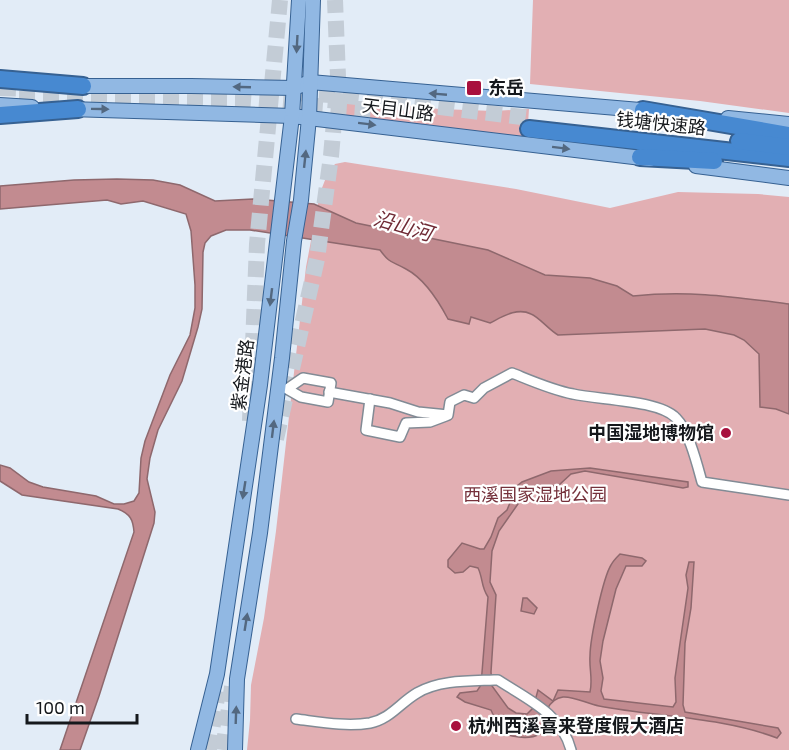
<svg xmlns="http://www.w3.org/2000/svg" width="789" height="750" viewBox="0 0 789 750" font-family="'Exo 2','Noto Sans SC',sans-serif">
  <rect width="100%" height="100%" fill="#e2ecf7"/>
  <g fill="#e2afb3">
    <path d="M533 0H789V113L700 101 530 84Z"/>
    <path d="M333 99 440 109 494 111 529 109 527 138 339 115 333 112 331 109Z"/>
    <path d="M345 162 516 189 610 208 678 192 758 194 789 197V750H247L250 720 251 685 264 618 276 531 306 267 320 193 327 175 335 164Z"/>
  </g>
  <g fill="#c28b90" stroke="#8e686d" stroke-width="1.5">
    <path d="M117 179 153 180 180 185 215 201 253 199 314 204 356 223 488 250 545 275 590 278 617 286 633 296C689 290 734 297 789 304V414L776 409 760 407 759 354 744 340 734 335 705 329 558 335C549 330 539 317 531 314 517 307 502 317 490 323L471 317 469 324 448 319C438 300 425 279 406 269 392 261 390 264 380 250L250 230H226L211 236 205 243 203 252 202 309 198 327 182 381 158 430 150 458 147 479 155 512 154 523 99 696 80 750H60L134 532C133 519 130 514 118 509L22 495 0 481V465L10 468 29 482 43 487 96 496 114 504H124L134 501 139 493 141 458 145 441 170 375 190 335 195 308V285L191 231 186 214 143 201 121 204 107 200 0 209V186L74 180Z"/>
    <path d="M590 468 688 482V487L683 488 585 471 571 474 559 485 533 489 525 494 499 531 492 551 490 582 496 595 491 672 492 686 508 708 516 713 527 714 533 708 538 690 553 701 558 690 590 692C593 680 589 668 590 656 590 639 603 578 611 565 613 561 617 557 620 554L642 558 646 561 642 566H626L616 589 603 641 600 661 603 678 601 691 604 699 673 707 676 702 675 678 688 588 686 575 689 562H694L691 608 685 643 683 705 685 712 778 728 781 733 777 738C722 717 657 717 599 706 588 704 573 696 563 697 546 699 543 720 540 734 525 742 507 734 491 731L495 719 491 710 465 702 457 697 460 693 477 691 481 685 488 597C481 587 483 578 478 568L470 566 463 572 455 573 448 567V560L462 543 480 549H484L491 537 498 518 507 510 517 486 522 482 551 471Z"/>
    <path d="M523 598H527L537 608 534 614 521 611Z"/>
  </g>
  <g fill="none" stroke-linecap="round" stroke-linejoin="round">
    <g stroke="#c3ccd6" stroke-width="16" stroke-dasharray="16 8" stroke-linecap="butt">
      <path d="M0 88 35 89"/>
      <path d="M295 93 348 96 530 118"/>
      <path d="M19 99 247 101 371 110"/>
      <path d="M250 421 257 244 280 0"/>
      <path d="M276 439 317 259 331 156 338 77 335 0"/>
      <path d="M209 750 218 691"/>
      <path d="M223 750 233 680"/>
    </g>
    <defs>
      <g id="street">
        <path d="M303 378 331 383 328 402 301 397 287 389Z"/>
        <path d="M329 392 390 403 418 412 448 415 450 402 464 395 474 398 484 388 512 373C532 381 552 390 573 394 599 400 659 400 676 418 689 431 697 464 702 482L789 495"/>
        <path d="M370 399 366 430 400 437 406 423 430 422 446 416"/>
        <path d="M296 719C320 722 346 727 370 723 390 719 400 703 417 693 439 680 469 681 494 680H498C527 699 562 714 571 750"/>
      </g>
      <g id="primary">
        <path d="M74 86H191L294 88 310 82 652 111"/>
        <path d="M0 105 32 107"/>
        <path d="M69 109 292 116 650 159"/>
        <path d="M728 118 789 124"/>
        <path d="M696 166 789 178"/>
        <path d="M198 750 217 674 260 385 292 116 299 0"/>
        <path d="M235 750 237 679 260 533 282 358 294 241 301 200 309 118 313 0"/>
      </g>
      <g id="highway">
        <path d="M0 79 83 86"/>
        <path d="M643 110 789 135"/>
        <path d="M0 115 78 109"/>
        <path d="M529 129 789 158"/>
        <path d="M739 141 789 147"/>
        <path d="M640 157 714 161"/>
      </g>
    </defs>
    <use href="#street" stroke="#828b95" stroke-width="12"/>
    <use href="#primary" stroke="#366192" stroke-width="16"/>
    <use href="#highway" stroke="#366192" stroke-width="20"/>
    <use href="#street" stroke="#fff" stroke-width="9"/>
    <use href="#primary" stroke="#91b8e3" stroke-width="14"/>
    <use href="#highway" stroke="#4789d1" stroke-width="16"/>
  </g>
  <defs><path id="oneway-solid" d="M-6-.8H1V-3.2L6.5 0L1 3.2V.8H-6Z" transform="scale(1.5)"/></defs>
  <g fill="#536880">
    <use href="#oneway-solid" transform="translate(297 44) rotate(93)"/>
    <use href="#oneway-solid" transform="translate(242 87) rotate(-178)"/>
    <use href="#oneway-solid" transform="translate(438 94) rotate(-175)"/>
    <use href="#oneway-solid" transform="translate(100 109) rotate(1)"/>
    <use href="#oneway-solid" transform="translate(367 124) rotate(7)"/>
    <use href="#oneway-solid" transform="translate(561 148) rotate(7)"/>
    <use href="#oneway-solid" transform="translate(305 159) rotate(-84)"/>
    <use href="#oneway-solid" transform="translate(271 297) rotate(97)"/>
    <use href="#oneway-solid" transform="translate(273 429) rotate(-83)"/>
    <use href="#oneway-solid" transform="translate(244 490) rotate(99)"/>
    <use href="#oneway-solid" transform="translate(246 622) rotate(-81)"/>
    <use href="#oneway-solid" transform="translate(236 715) rotate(-88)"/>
  </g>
  <g fill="#a8103d" stroke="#fff" stroke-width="2">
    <rect x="466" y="80" width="16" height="16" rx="3"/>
    <circle cx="726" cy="433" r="6"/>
    <circle cx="456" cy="726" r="6"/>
  </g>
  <g text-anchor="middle" stroke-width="4.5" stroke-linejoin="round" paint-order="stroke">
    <g font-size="18" font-weight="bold" fill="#15181c" stroke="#fff" text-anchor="start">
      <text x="488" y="94">东岳</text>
      <text x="714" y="439" text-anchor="end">中国湿地博物馆</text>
      <text x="468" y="732">杭州西溪喜来登度假大酒店</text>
    </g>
    <g font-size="18" fill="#15181c" stroke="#fff">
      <text transform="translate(398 110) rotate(7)" y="6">天目山路</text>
      <text transform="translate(661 124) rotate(6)" y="6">钱塘快速路</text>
      <text transform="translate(243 375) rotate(-83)" y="6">紫金港路</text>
    </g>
    <g font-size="18" fill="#75313b" stroke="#fff">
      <text x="535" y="501">西溪国家湿地公园</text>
    </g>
    <g font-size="20" font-style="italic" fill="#6f2a35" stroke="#fff">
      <text transform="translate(403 226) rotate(16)" y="7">沿山河</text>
    </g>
  </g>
  <path d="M27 714v9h110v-9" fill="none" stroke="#15181c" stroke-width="3"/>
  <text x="36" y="714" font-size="18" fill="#15181c" stroke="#ffffff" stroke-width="4.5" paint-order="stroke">100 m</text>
</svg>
